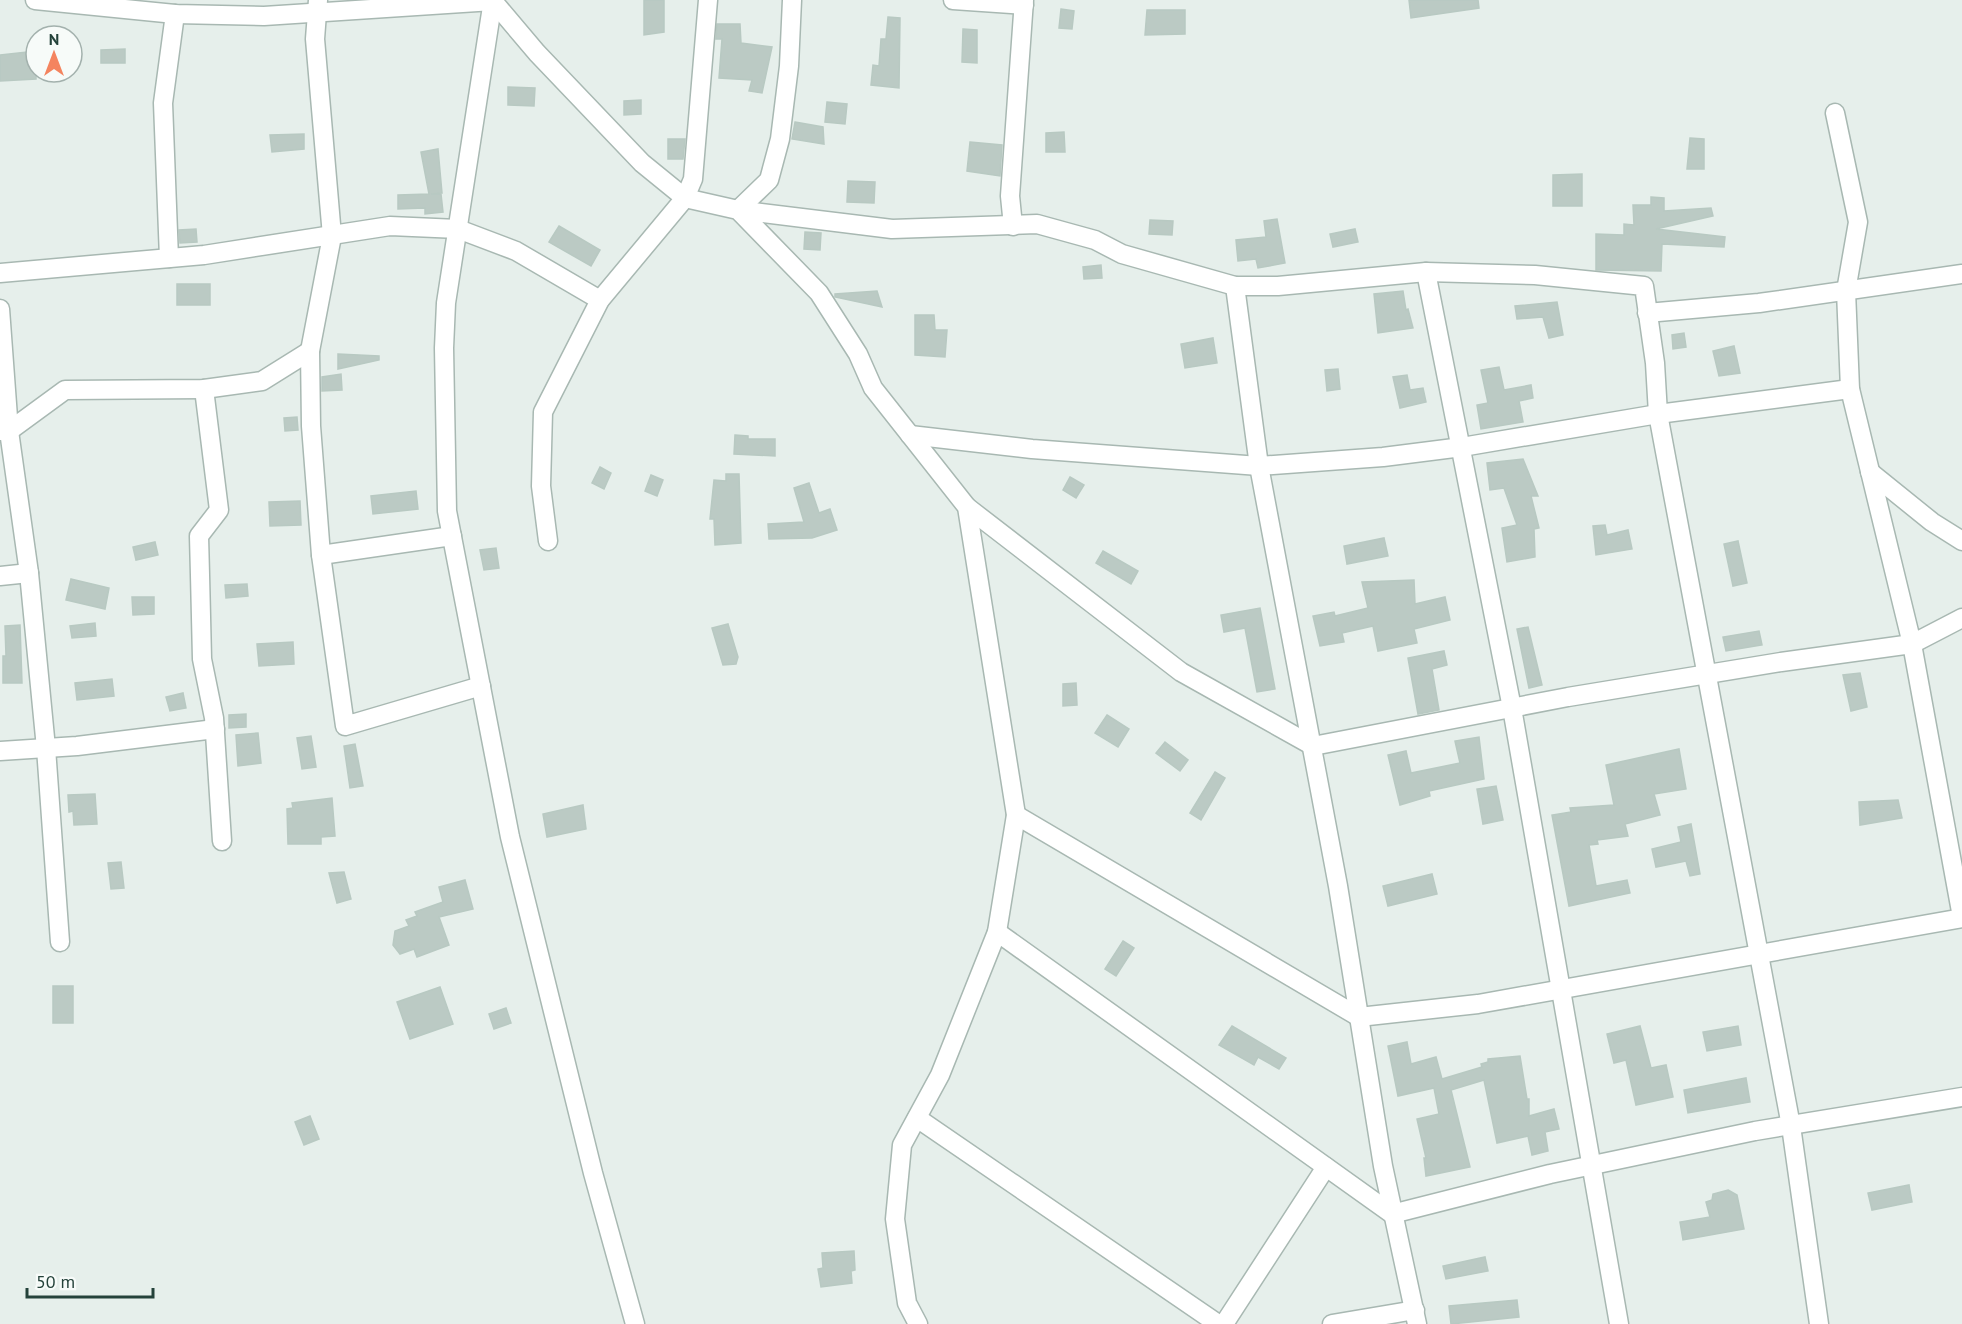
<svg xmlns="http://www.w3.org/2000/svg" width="1962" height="1324" viewBox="0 0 1962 1324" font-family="'PT Sans',sans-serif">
  <rect width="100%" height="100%" fill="#e6efeb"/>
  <g fill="#bbcac4" stroke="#b8c9c2" stroke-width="1.5">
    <path d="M644 0H664V32L644 35Z"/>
    <path d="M1409 0H1478L1479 8 1411 18Z"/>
    <path d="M1061 9 1074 11 1072 29 1059 28Z"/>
    <path d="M1147 10H1185V34L1145 35Z"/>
    <path d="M888 17 900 18 899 88 871 85 873 65 879 66 881 39H886Z"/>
    <path d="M717 24H740L741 43 772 47 762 93 749 91 752 80 719 78 722 39H716Z"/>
    <path d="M963 29 977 30V63L962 62Z"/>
    <path d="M125 49V63H101V50Z"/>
    <path d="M36 51V79L0 81V55Z"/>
    <path d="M508 87 535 88 534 106 508 105Z"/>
    <path d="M641 100V114L624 115V101Z"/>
    <path d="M827 102 847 104 845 124 825 122Z"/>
    <path d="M795 122 823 127 824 144 792 139Z"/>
    <path d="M1064 132 1065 152H1046V133Z"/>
    <path d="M304 134V149L272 152 270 135Z"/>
    <path d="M1690 138 1704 139V169H1687Z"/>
    <path d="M668 139H685L683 159H668Z"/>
    <path d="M970 142 1002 145 1000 176 967 171Z"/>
    <path d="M438 149 442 193 431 194H441L443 212 425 214V208L398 209V195L429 194 421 152Z"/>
    <path d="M1582 174V206H1553V175Z"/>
    <path d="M848 181 875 182 874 203 847 202Z"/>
    <path d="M1651 197 1664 198V211L1711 208 1713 216 1656 229 1725 237 1724 247 1662 244 1661 271 1596 270V234L1624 235V224L1634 225 1633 205H1651Z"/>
    <path d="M1277 219 1285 263 1258 268 1256 259 1238 261 1236 240 1266 237 1264 221Z"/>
    <path d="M1150 220 1173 221 1172 235 1149 234Z"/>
    <path d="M559 226 600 250 591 266 549 242Z"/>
    <path d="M196 229 197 242 180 243 179 230Z"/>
    <path d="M1355 229 1358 242 1333 247 1330 234Z"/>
    <path d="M805 232 821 233 820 250 804 249Z"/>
    <path d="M1101 265 1102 278 1084 279 1083 267Z"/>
    <rect x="177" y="284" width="33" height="21"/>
    <path d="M877 291 882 307 835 297V294Z"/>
    <path d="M1403 291 1406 310 1408 309 1413 328 1378 333 1374 294Z"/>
    <path d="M1557 302 1563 335 1549 338 1543 317 1517 319 1515 306Z"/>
    <path d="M915 315H934L935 330H947L945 357 915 355Z"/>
    <path d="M1684 333 1686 347 1673 349 1672 335Z"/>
    <path d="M1213 338 1217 363 1185 368 1181 344Z"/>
    <path d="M1734 346 1740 373 1719 376 1713 351Z"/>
    <path d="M338 354 379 356V360L338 369Z"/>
    <path d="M1499 367 1504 390 1531 385 1533 398 1519 401 1523 422 1481 429 1477 405 1488 403 1481 370Z"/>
    <path d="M1338 369 1340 389 1327 391 1325 370Z"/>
    <path d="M341 374 342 390 322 391V377Z"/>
    <path d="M1407 375 1410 390 1423 388 1426 402 1400 408 1393 377Z"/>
    <path d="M297 417 298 430 285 431 284 418Z"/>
    <path d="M735 435 748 436V439H775V456L734 454Z"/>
    <path d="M1523 459 1538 496H1531L1539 528 1534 529 1535 557 1507 562 1502 528 1517 525 1504 488 1490 490 1487 463Z"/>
    <path d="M600 467 611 473 604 489 592 483Z"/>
    <path d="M726 474H739L741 543 715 545 714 519H710L714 480 726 481Z"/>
    <path d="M651 475 663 480 657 496 645 491Z"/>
    <path d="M1070 477 1084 485 1076 498 1063 490Z"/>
    <path d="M809 483 819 513 830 509 837 530 812 538 769 539 768 524 804 522 794 488Z"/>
    <path d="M416 491 418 509 373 514 371 496Z"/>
    <path d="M300 501 301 525 270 526 269 502Z"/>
    <path d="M1605 525 1607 535 1628 530 1632 549 1596 555 1593 526Z"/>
    <path d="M1384 538 1388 556 1347 564 1344 546Z"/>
    <path d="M1738 541 1747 583 1733 586 1724 544Z"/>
    <path d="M155 542 158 555 136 560 133 547Z"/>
    <path d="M496 548 499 568 484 570 480 550Z"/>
    <path d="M1103 551 1138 571 1131 584 1096 563Z"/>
    <path d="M71 579 109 588 105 609 66 600Z"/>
    <path d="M1414 580 1415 604 1445 597 1450 620 1414 629 1417 643 1378 651 1373 626 1342 633 1344 642 1320 646 1313 616 1334 612 1335 616 1368 608 1362 582Z"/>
    <path d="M247 584 248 596 226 598 225 585Z"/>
    <path d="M132 597H154V614L133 615Z"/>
    <path d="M1260 608 1275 689 1257 692 1245 628 1224 632 1221 615Z"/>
    <path d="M95 623 96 636 72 638 70 626Z"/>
    <path d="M728 624 738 657 736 664 723 665 712 628Z"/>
    <path d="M20 625 22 683H3V656H6L5 626Z"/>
    <path d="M1528 627 1542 685 1529 688 1517 629Z"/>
    <path d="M1759 631 1762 645 1726 651 1723 637Z"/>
    <path d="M293 642 294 664 259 666 257 644Z"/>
    <path d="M1444 651 1447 665 1432 669 1439 710 1418 714 1408 658Z"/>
    <path d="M1860 673 1867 707 1851 711 1843 675Z"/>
    <path d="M112 679 114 696 77 700 75 683Z"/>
    <path d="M1076 683 1077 705 1063 706V684Z"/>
    <path d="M183 693 186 708 170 711 166 697Z"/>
    <path d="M246 714V727L229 728V715Z"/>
    <path d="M1107 715 1129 729 1118 747 1095 733Z"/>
    <path d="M258 733 261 763 238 766 236 735Z"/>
    <path d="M311 736 316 767 302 769 297 738Z"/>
    <path d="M1479 737 1484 779 1429 791 1430 796 1400 805 1388 755 1406 751 1411 773 1460 763 1455 741Z"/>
    <path d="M1165 742 1188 760 1180 771 1156 753Z"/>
    <path d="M355 744 363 786 350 788 344 746Z"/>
    <path d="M1679 749 1686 789 1654 794 1660 815 1625 824 1628 836 1597 840 1598 844 1589 845 1596 886 1627 880 1630 893 1569 906 1552 815 1571 812 1570 808 1614 805 1606 765Z"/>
    <path d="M1215 772 1225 778 1201 820 1190 813Z"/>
    <path d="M1496 786 1503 820 1483 824 1477 789Z"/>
    <path d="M95 794 97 824 74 825 73 811 69 812 68 795Z"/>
    <path d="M332 798 335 836 321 837V844H288L287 809 293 808 292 803Z"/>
    <path d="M1898 800 1902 818 1860 825 1859 802Z"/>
    <path d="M583 805 586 829 547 837 543 814Z"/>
    <path d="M1691 824 1700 874 1690 876 1686 861 1656 867 1652 849 1681 842 1678 827Z"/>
    <path d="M121 862 124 888 111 889 108 863Z"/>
    <path d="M344 872 351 899 337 903 329 873Z"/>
    <path d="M1432 874 1437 894 1388 906 1383 886Z"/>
    <path d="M465 880 473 909 439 917 449 945 417 957 414 949 400 954 393 945 395 931 409 926 406 920 417 916 415 912 443 902 439 887Z"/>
    <path d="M1123 941 1134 948 1116 976 1105 969Z"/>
    <rect x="53" y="986" width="20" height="37"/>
    <path d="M440 987 453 1024 410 1039 397 1002Z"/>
    <path d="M506 1008 511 1023 494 1029 489 1014Z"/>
    <path d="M1232 1026 1286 1058 1279 1069 1258 1057 1254 1065 1219 1045Z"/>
    <path d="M1640 1026 1651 1068 1666 1065 1673 1097 1636 1105 1626 1060 1614 1063 1607 1034Z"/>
    <path d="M1738 1026 1741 1045 1707 1051 1703 1032Z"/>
    <path d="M1407 1042 1411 1064 1436 1057 1442 1079 1482 1067 1481 1064 1488 1062V1059L1520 1056 1527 1099H1529V1116L1554 1109 1559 1129 1545 1132 1548 1151 1532 1155 1528 1136 1497 1143 1484 1080 1451 1090 1470 1167 1426 1176 1424 1158H1426L1417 1119 1439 1114 1434 1088 1398 1096 1388 1046Z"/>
    <path d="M1746 1078 1750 1102 1688 1113 1684 1090Z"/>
    <path d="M310 1116 319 1139 304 1145 295 1122Z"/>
    <path d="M1909 1185 1912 1202 1872 1210 1868 1193Z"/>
    <path d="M1728 1190 1737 1195 1744 1229 1683 1240 1680 1222 1710 1217 1706 1202 1712 1200 1713 1194Z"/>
    <path d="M854 1251 855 1270 851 1271 852 1283 821 1287 818 1269 823 1268 822 1253Z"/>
    <path d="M1485 1257 1488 1271 1446 1279 1443 1266Z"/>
    <path d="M1517 1300 1519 1317 1451 1324 1449 1306Z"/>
  </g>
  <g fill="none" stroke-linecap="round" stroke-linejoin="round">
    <defs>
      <g id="minor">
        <path d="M35 0 175 14 264 16 493 1 537 53 642 163 685 198 738 210 819 293 858 354 873 388 967 507 1016 815 997 932 940 1075 902 1145 895 1219 907 1303 918 1324"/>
        <path d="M318 0 315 39 332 236 310 351 311 426 321 555 345 726 481 686"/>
        <path d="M493 0 446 303 444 348 447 511 510 837 593 1173 635 1324"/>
        <path d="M953 0 1024 5"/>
        <path d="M1835 113 1858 222 1846 291 1850 389 1912 644 1962 917"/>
        <path d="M738 210 892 229 1037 224 1095 240 1122 254 1235 286H1278L1426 272 1535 275 1644 286 1655 363 1658 414 1791 1126 1819 1324"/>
        <path d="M738 210 769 180 780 139 789 66 792 0"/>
        <path d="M1013 226 1010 196 1024 0"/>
        <path d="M169 258 163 103 175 14"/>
        <path d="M1426 272 1512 708 1619 1324"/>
        <path d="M0 273 204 255 390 226 458 229 516 251 600 300"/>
        <path d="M1235 286 1259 466 1338 886 1383 1166 1417 1324"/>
        <path d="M0 309 9 431 29 573 46 748 60 942"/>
        <path d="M1647 313 1759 303 1962 274"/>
        <path d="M204 389 219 510 199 536 200 575 202 659 214 718 222 841"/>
        <path d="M1 431H9L65 390 204 389 262 381 310 351"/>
        <path d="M910 435 1032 449 1259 466 1383 457 1462 447 1658 414 1850 389"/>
        <path d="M1870 472 1932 522 1962 541"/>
        <path d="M967 507 1181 672 1313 746 1568 697 1781 662 1912 644 1962 618"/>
        <path d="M548 541 541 486 543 412 600 300 685 198 693 179 708 0"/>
        <path d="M321 555 452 536"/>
        <path d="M0 576 29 573"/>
        <path d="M0 751 77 746 215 729"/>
        <path d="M1016 815 1359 1017 1478 1004 1962 918"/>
        <path d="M997 932 1392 1214 1550 1174 1755 1131 1962 1097"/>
        <path d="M917 1118 1218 1324"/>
        <path d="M1224 1324 1326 1167"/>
        <path d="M1332 1324 1415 1310"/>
      </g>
    </defs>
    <use href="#minor" stroke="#a8b8b2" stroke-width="21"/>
    <use href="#minor" stroke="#fff" stroke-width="18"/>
  </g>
  <g transform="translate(54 54)"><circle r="28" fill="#f7fbf9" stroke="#a3b1ad" stroke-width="1.5"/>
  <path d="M0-4.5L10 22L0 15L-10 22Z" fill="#f4845f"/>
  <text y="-9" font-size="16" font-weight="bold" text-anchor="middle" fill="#24423a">N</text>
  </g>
  <path d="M27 1288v9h126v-9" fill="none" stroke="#24423a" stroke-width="3"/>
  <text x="36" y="1288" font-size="18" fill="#24423a" stroke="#f7fbf9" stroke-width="4.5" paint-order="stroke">50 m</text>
</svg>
